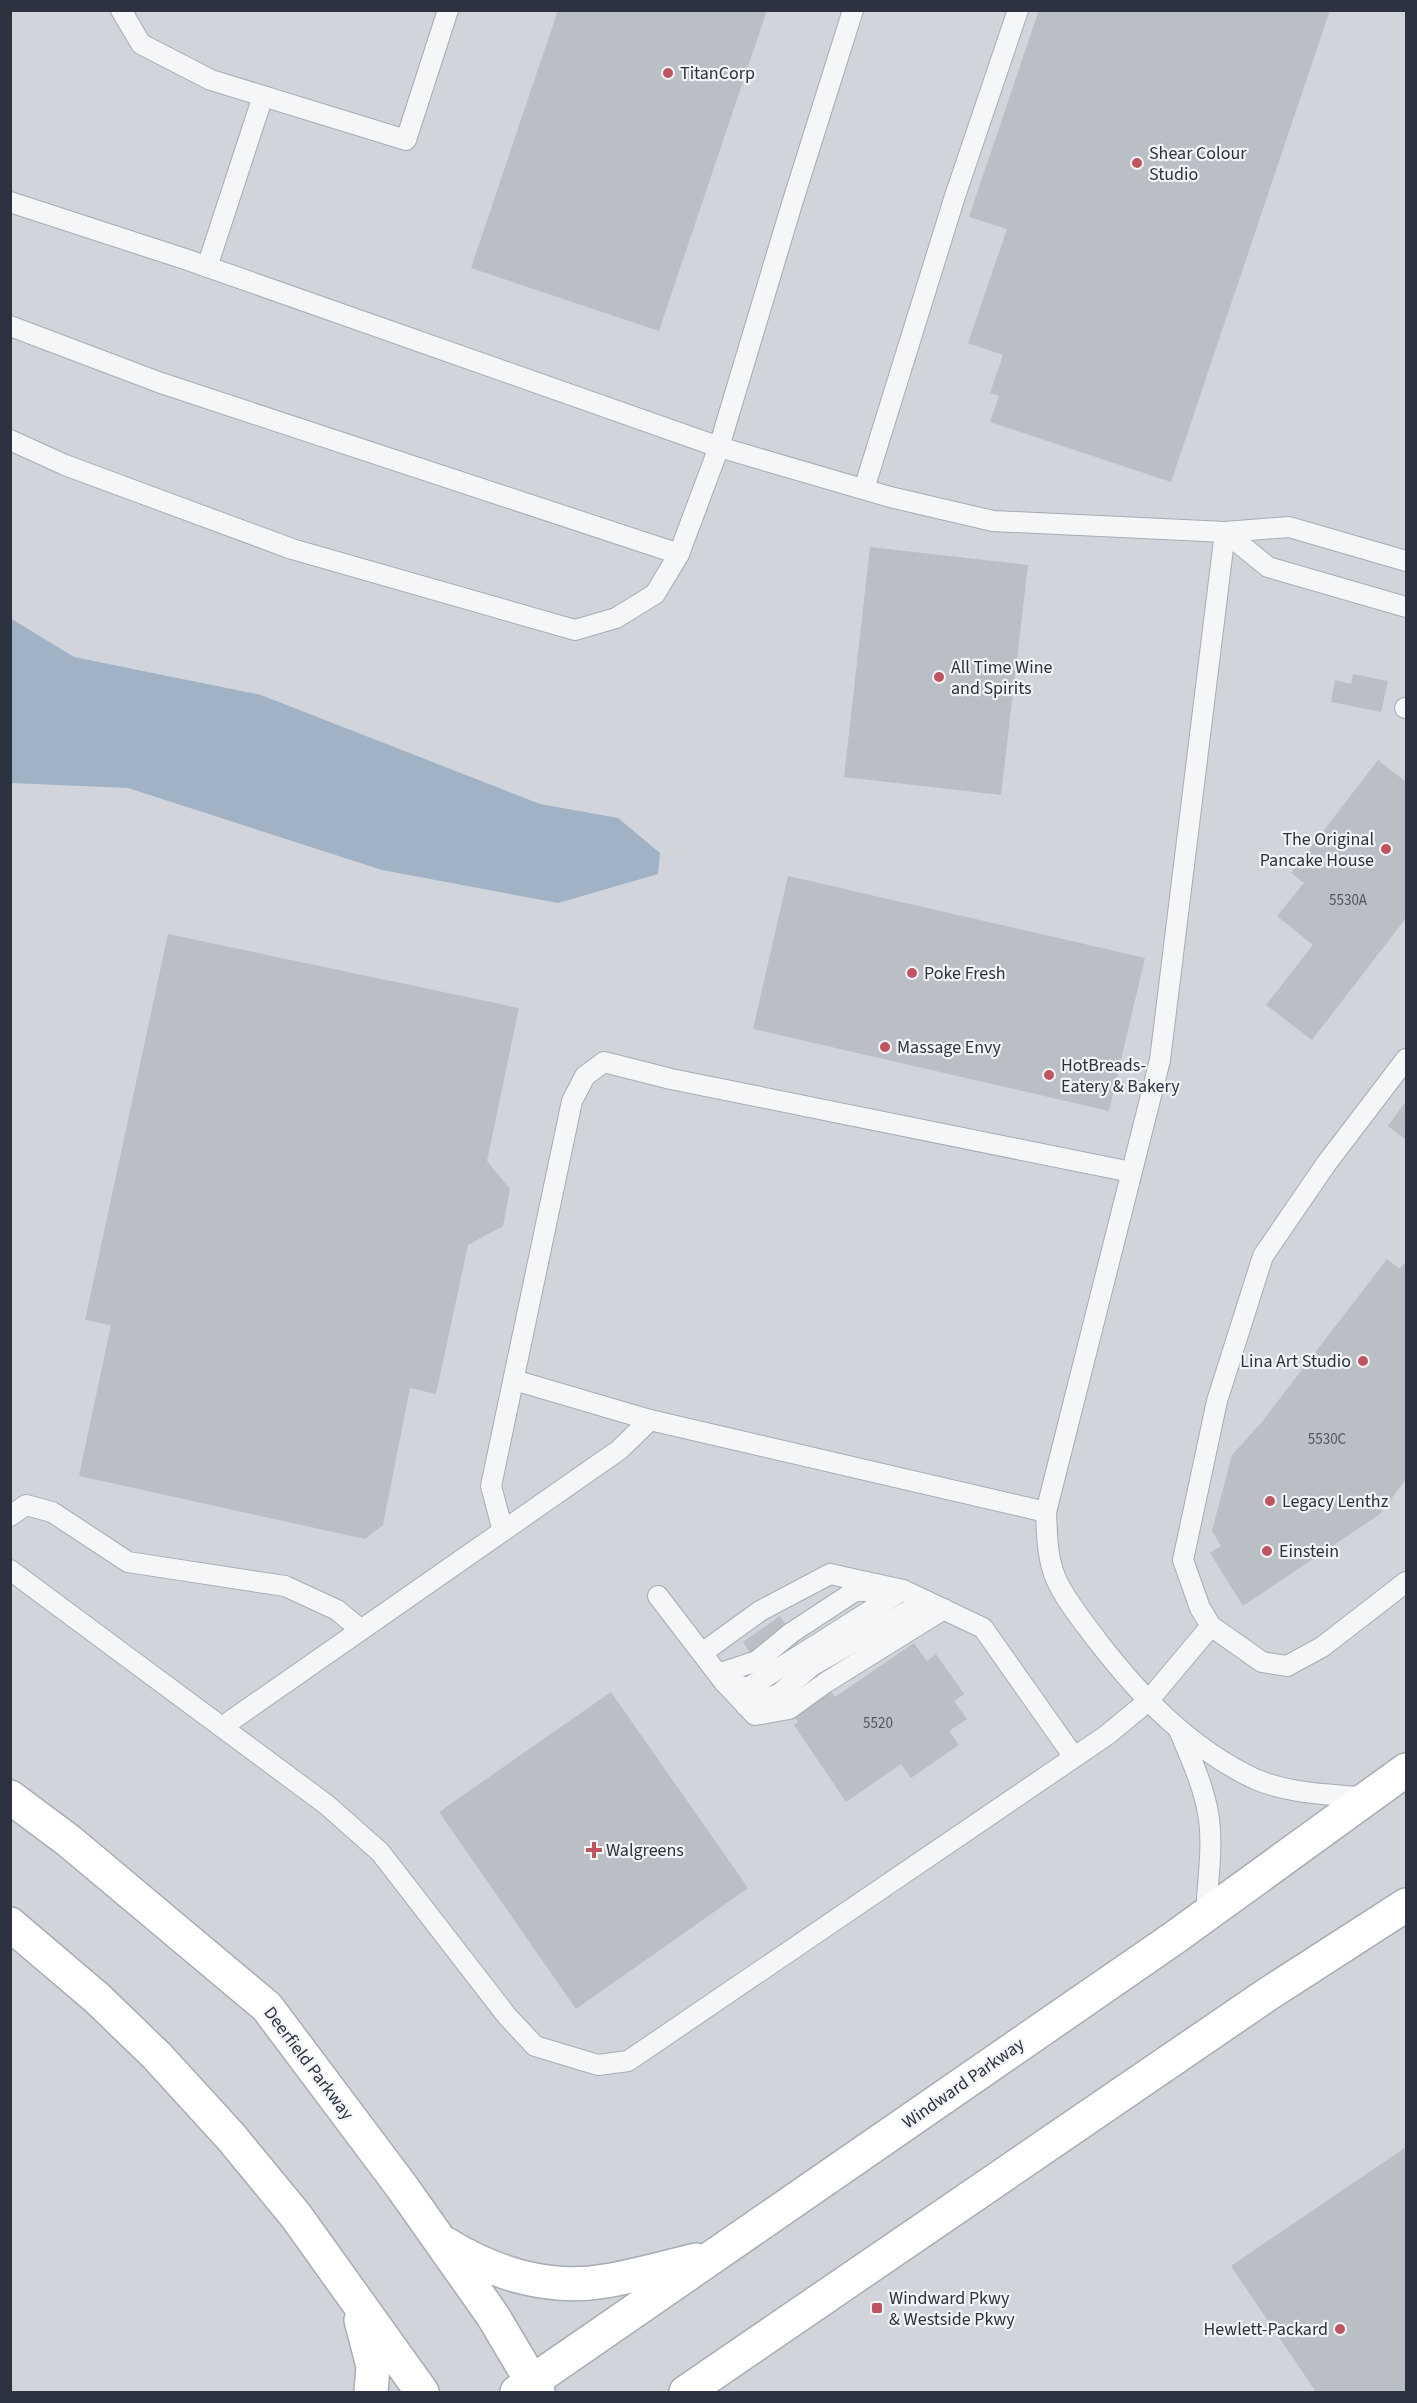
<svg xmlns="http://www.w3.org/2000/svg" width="1417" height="2403" viewBox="0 0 1417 2403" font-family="'Source Sans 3',sans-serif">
  <rect width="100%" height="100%" fill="#e2e5e9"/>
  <rect fill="#d1d4db" x="11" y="11" width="1395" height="2381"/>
  <path fill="#a1b2c5" d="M10 618 74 657 261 695 540 804 618 818 660 853 658 874 558 903 382 870 128 788 11 783Z"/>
  <g fill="#babec5">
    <path d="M558 10H767L659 331 471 268Z"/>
    <path d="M1039 10H1330L1171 482 990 422 999 396 990 393 1003 355 968 343 1007 229 969 217Z"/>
    <path d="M870 547 1028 565 1001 795 844 777Z"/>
    <path d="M1353 674 1388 681 1381 712 1331 702 1335 680 1351 684Z"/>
    <path d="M1378 760 1406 782V918L1312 1040 1266 1005 1313 945 1277 916 1304 883 1291 873Z"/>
    <path d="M788 876 1145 958 1109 1111 753 1029Z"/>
    <path d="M168 934 519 1008 487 1161 510 1189 503 1226 468 1245 436 1394 410 1388 383 1525 365 1539 79 1476 111 1325 85 1320Z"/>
    <path d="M1406 1101V1140L1388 1126Z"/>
    <path d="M1387 1259 1400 1269 1406 1261V1479L1380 1514 1243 1606 1210 1553 1221 1546 1212 1531 1232 1455 1261 1423Z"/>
    <path d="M780 1616 835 1697 914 1643 927 1661 936 1654 964 1694 954 1701 967 1719 949 1731 959 1745 911 1778 901 1764 846 1802 794 1725 798 1722 743 1642Z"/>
    <path d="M611 1692 748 1888 576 2009 439 1812Z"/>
    <path d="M1406 2147V2392H1316L1231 2266Z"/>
  </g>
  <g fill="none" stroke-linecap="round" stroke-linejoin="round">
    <defs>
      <g id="lane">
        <path d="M121 10 141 44 211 80 406 140 448 10"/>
        <path d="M10 202 188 260 719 447 890 497 993 521 1225 532 1289 527 1406 561"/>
        <path d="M207 267 263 96"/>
        <path d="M10 326 161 383 679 554"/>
        <path d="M10 440 65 465 292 549 575 630 616 618 655 594 679 554 719 447 791 207 853 10"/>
        <path d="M864 489 955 196 1018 10"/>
        <path d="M1225 532 1160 1060 1046 1512C1047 1535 1047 1558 1056 1579 1066 1601 1082 1620 1096 1639 1140 1696 1189 1748 1255 1779 1289 1794 1331 1794 1367 1798"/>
        <path d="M1225 532 1268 567 1406 607"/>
        <path d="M1405 708H1406"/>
        <path d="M1406 1059 1326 1164 1263 1256 1217 1401 1183 1560 1200 1608 1211 1626 1262 1662 1287 1666 1322 1647 1406 1582"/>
        <path d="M514 1380 650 1420 1046 1512"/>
        <path d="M10 1516 26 1505 52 1512 128 1562 285 1586 337 1610 360 1629"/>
        <path d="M503 1531 491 1486 572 1101 585 1076 604 1062 671 1079 1131 1172"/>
        <path d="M10 1570 327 1805 380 1852 507 2016 535 2046 598 2065 628 2061 1107 1735 1148 1701 1211 1626"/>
        <path d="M658 1596 724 1682 748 1688 903 1590 983 1628 1074 1757"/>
        <path d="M702 1653 760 1611 830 1574 903 1590"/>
        <path d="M718 1674 757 1661 791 1633 855 1591H877"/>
        <path d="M724 1682 755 1715 789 1709 825 1683 944 1609"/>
        <path d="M746 1706 779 1694 813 1665 926 1601"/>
        <path d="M222 1727 619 1450 650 1420"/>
        <path d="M1179 1730C1190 1757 1203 1784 1208 1813 1214 1846 1207 1883 1206 1916"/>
      </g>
      <g id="secondary">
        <path d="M10 1797 69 1841 267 2007 402 2187 493 2316 538 2392"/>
        <path d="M10 1924 97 1998 157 2056 231 2137 296 2216 422 2392"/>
        <path d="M446 2244C493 2273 549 2291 605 2281 636 2276 666 2267 696 2260"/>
        <path d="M361 2320 373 2366 371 2392"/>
        <path d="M517 2392 1174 1938 1406 1770"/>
        <path d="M686 2392 1265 1996 1406 1905"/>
      </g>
    </defs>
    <use href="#lane" stroke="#a8acb3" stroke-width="22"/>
    <use href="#secondary" stroke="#a8acb3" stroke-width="36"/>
    <use href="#lane" stroke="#f4f6f8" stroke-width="20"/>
    <use href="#secondary" stroke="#fff" stroke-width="33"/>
  </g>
  <g fill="#c05562" stroke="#f2f4f7" stroke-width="2">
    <circle cx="668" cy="73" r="6"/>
    <circle cx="1137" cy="163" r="6"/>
    <circle cx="939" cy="677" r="6"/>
    <circle cx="1386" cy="849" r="6"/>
    <circle cx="912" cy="973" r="6"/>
    <circle cx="885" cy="1047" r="6"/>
    <circle cx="1049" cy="1075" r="6"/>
    <circle cx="1363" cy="1361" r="6"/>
    <circle cx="1270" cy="1501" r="6"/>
    <circle cx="1267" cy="1551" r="6"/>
    <path d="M591 1841h6v6h6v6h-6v6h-6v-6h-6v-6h6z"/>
    <rect x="871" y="2302" width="12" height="12" rx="3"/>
    <circle cx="1340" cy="2329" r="6"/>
  </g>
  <g text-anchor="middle" stroke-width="4.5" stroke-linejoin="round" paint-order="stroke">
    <g font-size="15" fill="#505560">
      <text x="1348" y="905">5530A</text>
      <text x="1327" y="1444">5530C</text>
      <text x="878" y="1728">5520</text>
    </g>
    <g font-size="18" fill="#2c323f" stroke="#f2f4f7" text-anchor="start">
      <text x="680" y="79">TitanCorp</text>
      <text x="1149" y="159">Shear Colour<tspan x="1149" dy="21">Studio</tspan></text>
      <text x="951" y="673">All Time Wine<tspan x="951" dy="21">and Spirits</tspan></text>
      <text x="1374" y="845" text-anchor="end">The Original<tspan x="1374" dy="21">Pancake House</tspan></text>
      <text x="924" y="979">Poke Fresh</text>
      <text x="897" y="1053">Massage Envy</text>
      <text x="1061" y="1071">HotBreads-<tspan x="1061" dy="21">Eatery &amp; Bakery</tspan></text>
      <text x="1351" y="1367" text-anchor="end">Lina Art Studio</text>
      <text x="1282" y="1507">Legacy Lenthz</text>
      <text x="1279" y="1557">Einstein</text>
      <text x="606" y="1856">Walgreens</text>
      <text x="889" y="2304">Windward Pkwy<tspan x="889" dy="21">&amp; Westside Pkwy</tspan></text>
      <text x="1328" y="2335" text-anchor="end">Hewlett-Packard</text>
    </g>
    <g font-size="18" fill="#2c323f" stroke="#f2f4f7">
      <text transform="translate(309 2063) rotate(53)" y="6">Deerfield Parkway</text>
      <text transform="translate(963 2083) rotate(-35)" y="6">Windward Parkway</text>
    </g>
  </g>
  <rect width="1417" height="2403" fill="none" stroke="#2c323f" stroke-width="24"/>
</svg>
